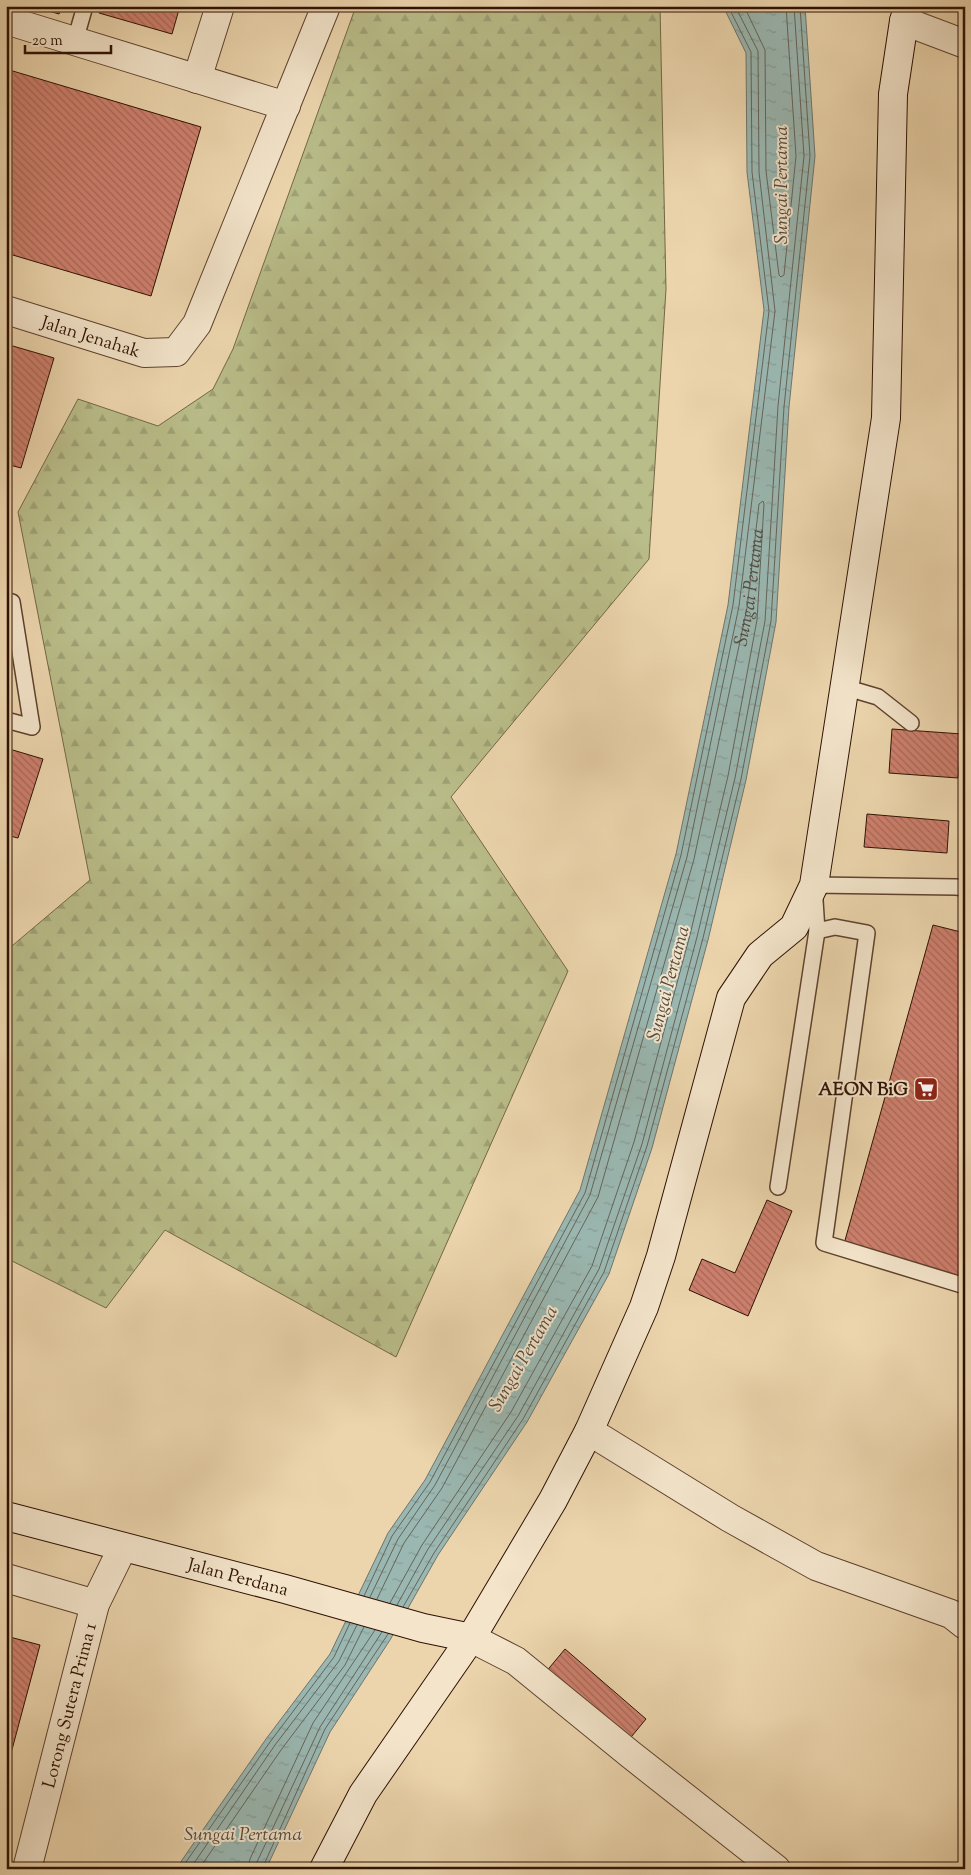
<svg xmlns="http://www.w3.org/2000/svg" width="971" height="1875" viewBox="0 0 971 1875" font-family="'Sorts Mill Goudy',serif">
  <defs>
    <pattern id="forest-firs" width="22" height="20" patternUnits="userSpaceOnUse" patternTransform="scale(1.25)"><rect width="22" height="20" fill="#b9bd89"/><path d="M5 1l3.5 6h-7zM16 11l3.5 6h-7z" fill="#9fa175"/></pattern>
    <pattern id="water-ripples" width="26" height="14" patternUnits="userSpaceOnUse" patternTransform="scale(1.25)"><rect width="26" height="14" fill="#9ab7b1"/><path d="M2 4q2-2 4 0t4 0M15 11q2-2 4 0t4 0" fill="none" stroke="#859c97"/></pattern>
    <pattern id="building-back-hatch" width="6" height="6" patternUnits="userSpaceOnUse" patternTransform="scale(1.25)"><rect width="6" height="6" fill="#ce806e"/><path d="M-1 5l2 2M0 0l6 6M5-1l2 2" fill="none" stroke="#a86758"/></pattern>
  </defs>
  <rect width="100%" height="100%" fill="#ecd5ad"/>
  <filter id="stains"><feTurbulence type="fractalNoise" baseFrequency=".004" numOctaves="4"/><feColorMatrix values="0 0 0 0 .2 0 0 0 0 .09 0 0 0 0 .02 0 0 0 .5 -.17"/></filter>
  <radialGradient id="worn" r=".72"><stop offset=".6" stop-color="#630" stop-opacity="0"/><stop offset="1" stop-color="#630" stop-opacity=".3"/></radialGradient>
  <path fill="url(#forest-firs)" stroke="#746746" d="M356 6H660L666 289 649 559 451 797 568 971 396 1357 165 1230 106 1308 6 1258V951L90 880 18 512 78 399 158 426 213 389 233 349Z"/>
  <path fill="url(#water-ripples)" stroke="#6f756b" d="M723 6H805L815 156 789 407 776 622 746 780 708 940 652 1148 609 1274 527 1422 438 1555 390 1640 330 1732 266 1869H178L182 1860 266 1739 330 1654 388 1533 425 1480 580 1190 676 854 728 605 764 310 747 172 746 53Z"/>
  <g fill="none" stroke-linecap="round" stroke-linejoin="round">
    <g stroke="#64645a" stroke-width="1">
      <path d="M744 6 765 50 766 171 779 275 781 277 784 275 796 156 786 6"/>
      <path d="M364 1596 392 1536 430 1482 585 1193 681 855 733 605 769 311 752 172 751 52 728 6"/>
      <path d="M370 1597 398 1539 435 1485 590 1195 687 857 739 606 775 311 759 172 758 51 735 6"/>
      <path id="s1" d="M377 1599 404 1543 442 1488 598 1197 694 859 747 608 759 504 763 501 764 504 757 620 728 776 690 935 634 1142 592 1266 511 1412 422 1545 390 1603"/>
      <path d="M397 1605 428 1549 518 1416 599 1269 642 1144 697 937 735 778 765 621 778 406 804 156 794 6"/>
      <path d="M403 1607 434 1553 523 1419 604 1272 647 1146 703 938 741 779 771 621 784 407 810 156 800 6"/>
      <path d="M184 1869 186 1862 270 1742 334 1657 350 1623"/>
      <path d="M190 1869 275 1745 339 1661 357 1625"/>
      <path d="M199 1869 281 1750 345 1665 364 1627"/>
      <path d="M248 1869 250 1859 313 1723 375 1630"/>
      <path d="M255 1869 257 1862 320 1727 382 1632"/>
      <path d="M262 1869 325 1729 388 1634"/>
    </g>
  </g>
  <g fill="url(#building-back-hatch)" stroke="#2e1103">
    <path d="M32 6H62L59 14Z"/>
    <path d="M101 6H180L172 34 99 13Z"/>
    <path d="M6 69 201 127 151 296 6 253Z"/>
    <path d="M6 344 54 358 21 468 6 464Z"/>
    <path d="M892 729 962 734 958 778 889 773Z"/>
    <path d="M6 748 43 759 18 838 6 835Z"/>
    <path d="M867 814 949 821 947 853 864 847Z"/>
    <path d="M933 925 965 933V1278L844 1244Z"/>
    <path d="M767 1200 792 1211 748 1316 689 1290 702 1259 735 1273Z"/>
    <path d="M6 1636 40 1645 6 1772Z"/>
    <path d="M565 1649 646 1719 627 1742 545 1673Z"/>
  </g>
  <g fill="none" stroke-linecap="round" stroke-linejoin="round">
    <defs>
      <g id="lane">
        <path d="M75 41 85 6"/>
        <path d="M6 600 12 602 32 727 6 720"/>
        <path d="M844 687 878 697 911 723"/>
        <path d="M817 931 835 927 867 933 824 1243 965 1286"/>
        <path d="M778 1187 817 931 814 885 956 887 965 888"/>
      </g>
      <g id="street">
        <path d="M6 20 286 106"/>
        <path d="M904 21 965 44"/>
        <path d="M197 79 220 6"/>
        <path id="s2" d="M6 310 144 353 176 352 197 324 326 6"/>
        <path d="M589 1431 730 1518 816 1566 951 1614 965 1625"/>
        <path d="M6 1578 95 1604"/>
        <path d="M471 1638 516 1661 630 1754 776 1869"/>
        <path id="s3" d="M27 1869 95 1604 123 1547"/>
      </g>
      <g id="secondary">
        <path id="s4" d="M6 1516 285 1589 423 1628 471 1638"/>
        <path d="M324 1869 363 1794 471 1638 553 1500 589 1431 644 1307 661 1256 731 998 760 955 794 927 814 885 886 418 893 94 904 21 909 6"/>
      </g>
    </defs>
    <use href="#lane" stroke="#5e422e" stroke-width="18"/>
    <use href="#street" stroke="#5e422e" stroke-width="30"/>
    <use href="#secondary" stroke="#2e1103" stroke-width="30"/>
    <use href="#lane" stroke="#f3e4ca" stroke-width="15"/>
    <use href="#street" stroke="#f3e4ca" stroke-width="28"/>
    <use href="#secondary" stroke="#f3e4ca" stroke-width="28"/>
  </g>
  <defs>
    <symbol id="supermarket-square" viewBox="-11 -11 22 22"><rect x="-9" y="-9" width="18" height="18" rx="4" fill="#8f2418" stroke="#f3e4ca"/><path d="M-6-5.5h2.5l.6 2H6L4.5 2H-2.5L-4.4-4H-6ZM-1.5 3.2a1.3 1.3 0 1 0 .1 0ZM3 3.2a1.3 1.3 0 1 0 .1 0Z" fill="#fff"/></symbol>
  </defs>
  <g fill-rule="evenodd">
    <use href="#supermarket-square" x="912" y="1075" width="28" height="28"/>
  </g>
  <g text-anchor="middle" stroke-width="4" stroke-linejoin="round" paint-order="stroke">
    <g font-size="18" fill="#2e1103" stroke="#f3e4ca">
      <text dy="6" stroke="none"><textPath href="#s2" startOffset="89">Jalan Jenahak</textPath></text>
      <text dy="6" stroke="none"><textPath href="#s4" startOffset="240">Jalan Perdana</textPath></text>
      <text dy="6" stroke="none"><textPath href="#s3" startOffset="169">Lorong Sutera Prima 1</textPath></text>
    </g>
    <g font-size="18" font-weight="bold" fill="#2e1103" stroke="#f3e4ca" text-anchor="end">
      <text x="908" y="1095">AEON BiG</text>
    </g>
    <g font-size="19" font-style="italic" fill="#544b40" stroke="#f3e4ca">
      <text transform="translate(780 185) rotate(-90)" y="7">Sungai Pertama</text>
      <text dy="7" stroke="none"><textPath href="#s1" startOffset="1088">Sungai Pertama</textPath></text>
      <text transform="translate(667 983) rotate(-75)" y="7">Sungai Pertama</text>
      <text transform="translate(522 1358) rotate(-60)" y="7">Sungai Pertama</text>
      <text x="243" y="1840">Sungai Pertama</text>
    </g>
  </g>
  <rect width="971" height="1875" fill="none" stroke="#ecd5ad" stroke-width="25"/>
  <rect x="8" y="8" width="956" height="1860" fill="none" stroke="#2e1103" stroke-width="2.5"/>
  <rect x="12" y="12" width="946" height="1850" fill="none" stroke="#2e1103"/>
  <path d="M25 45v8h86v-8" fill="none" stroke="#2e1103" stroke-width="2.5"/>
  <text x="32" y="45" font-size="15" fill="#2e1103" stroke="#f3e4ca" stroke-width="4" paint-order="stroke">20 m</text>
  <rect width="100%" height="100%" filter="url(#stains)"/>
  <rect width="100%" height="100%" fill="url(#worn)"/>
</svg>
